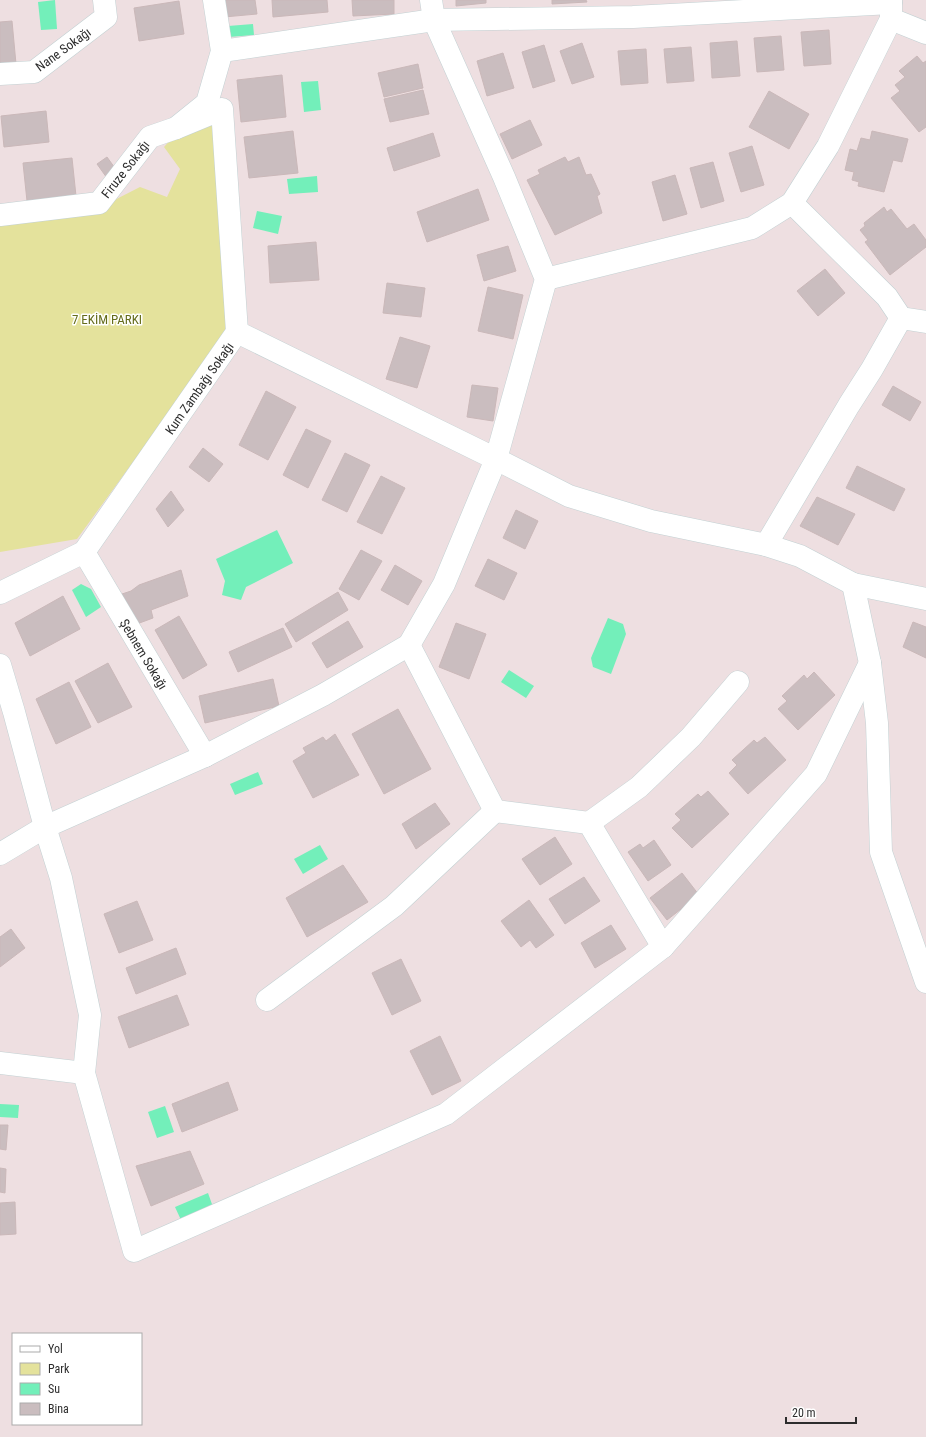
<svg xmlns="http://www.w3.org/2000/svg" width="926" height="1437" viewBox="0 0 926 1437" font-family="'Roboto Condensed',sans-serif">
  <rect width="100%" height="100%" fill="#eedfe1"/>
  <path fill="#e4e29c" d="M213 118 229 330 77 539 0 552V225L89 213 140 187 167 197 180 169 164 147 184 125Z"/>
  <g fill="#73efba">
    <path d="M55 0 57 29 41 30 38 2Z"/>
    <path d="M253 24 254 35 229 37 228 26Z"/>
    <path d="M318 81 321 110 304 112 301 82Z"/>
    <path d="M317 176 318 192 289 194 287 179Z"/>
    <path d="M257 211 282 216 278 234 253 228Z"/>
    <path d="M277 530 293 563 246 587 241 600 222 595 225 581 216 559Z"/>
    <path d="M81 584 91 589 101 607 86 617 72 590Z"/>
    <path d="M608 618 623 624 626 634 611 674 593 667 591 658Z"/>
    <path d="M509 670 534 686 526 698 501 682Z"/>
    <path d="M258 772 263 784 235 795 230 784Z"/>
    <path d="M320 845 328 859 303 874 294 859Z"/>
    <path d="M0 1104 19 1105 18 1118 0 1117Z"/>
    <path d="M165 1106 174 1132 157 1138 148 1112Z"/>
    <path d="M208 1193 213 1207 181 1220 175 1207Z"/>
  </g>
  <g fill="#cabdbf" stroke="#cab8b9">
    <path d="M222 0H255L257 14 224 17Z"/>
    <path d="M272 0H327L328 12 273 17Z"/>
    <path d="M352 0H394V14L353 16Z"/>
    <path d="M456 0H486V3L456 6Z"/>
    <path d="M552 0H586L587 2 552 4Z"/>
    <path d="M179 1 184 34 139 41 134 8Z"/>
    <path d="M12 21 16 64 0 65V22Z"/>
    <path d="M829 30 831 64 804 66 801 32Z"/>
    <path d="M781 36 784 70 757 72 754 38Z"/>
    <path d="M737 41 740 76 712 78 710 43Z"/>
    <path d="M582 43 594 77 572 84 560 51Z"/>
    <path d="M544 45 555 81 533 88 522 52Z"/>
    <path d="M691 47 694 81 667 83 664 49Z"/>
    <path d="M646 49 648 83 621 85 618 51Z"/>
    <path d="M503 53 514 88 487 96 477 61Z"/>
    <path d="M917 56 923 63 926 61V127L919 132 891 98 900 91 895 85 905 77 899 71Z"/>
    <path d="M418 64 423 88 384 97 378 73Z"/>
    <path d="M282 75 286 117 241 122 237 80Z"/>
    <path d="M423 90 429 114 390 122 384 99Z"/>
    <path d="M769 91 809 114 789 149 749 127Z"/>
    <path d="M46 111 49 142 4 147 1 116Z"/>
    <path d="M530 120 542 145 512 159 500 134Z"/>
    <path d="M293 131 298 173 249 178 244 137Z"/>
    <path d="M872 131 908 139 902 162 893 160 884 192 858 186 859 182 852 180 854 172 845 170 850 149 857 151 861 138 870 140Z"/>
    <path d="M433 133 440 156 394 171 387 148Z"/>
    <path d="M752 146 764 185 741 192 729 153Z"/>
    <path d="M107 157 117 171 107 178 97 164Z"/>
    <path d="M565 157 568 162 579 157 586 175 591 174 600 194 597 196 602 213 555 235 527 180 540 174 538 170Z"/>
    <path d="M72 158 76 196 27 201 23 163Z"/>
    <path d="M713 162 724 201 701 208 690 168Z"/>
    <path d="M675 175 687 214 663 221 652 182Z"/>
    <path d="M478 189 489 220 427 242 417 212Z"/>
    <path d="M884 207 887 212 891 209 907 229 914 224 926 240V247L890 275 865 242 868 240 860 230 865 226 864 223Z"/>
    <path d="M316 242 319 280 270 283 268 246Z"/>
    <path d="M508 246 516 271 484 281 477 255Z"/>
    <path d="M825 269 845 293 818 316 797 291Z"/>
    <path d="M387 283 425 288 421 317 383 313Z"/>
    <path d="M488 287 523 295 513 339 478 331Z"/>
    <path d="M400 337 430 346 417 388 386 379Z"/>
    <path d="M472 385 498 388 493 421 467 417Z"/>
    <path d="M893 386 921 402 910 421 882 405Z"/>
    <path d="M266 391 296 407 268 460 239 445Z"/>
    <path d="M306 429 331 441 308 488 283 475Z"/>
    <path d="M203 448 223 464 209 482 189 467Z"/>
    <path d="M345 453 370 465 347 512 322 500Z"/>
    <path d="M857 466 905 489 894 511 846 488Z"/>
    <path d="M381 476 405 488 382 534 357 522Z"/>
    <path d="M171 491 184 510 168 527 156 509Z"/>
    <path d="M817 497 855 514 838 545 800 526Z"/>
    <path d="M516 510 538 521 525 549 503 538Z"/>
    <path d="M361 550 382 561 359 600 339 589Z"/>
    <path d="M488 559 517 573 504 600 475 586Z"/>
    <path d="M395 565 422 581 408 605 381 590Z"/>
    <path d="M181 570 188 596 151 610 153 618 134 625 122 594 131 591 139 585Z"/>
    <path d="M338 592 348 610 296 642 285 624Z"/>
    <path d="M63 596 80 629 30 656 15 623Z"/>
    <path d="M179 616 207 665 183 679 155 630Z"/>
    <path d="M348 621 363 647 327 668 312 643Z"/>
    <path d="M913 622 926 627V658L903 647Z"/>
    <path d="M456 623 486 634 469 679 439 667Z"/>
    <path d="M283 628 292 647 238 672 229 652Z"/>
    <path d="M108 663 132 707 98 723 75 681Z"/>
    <path d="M814 672 835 695 798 730 778 709 787 701 782 696 804 675 807 679Z"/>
    <path d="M273 679 279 706 205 723 199 696Z"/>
    <path d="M69 682 91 727 56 744 36 699Z"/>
    <path d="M398 709 431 769 384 794 352 734Z"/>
    <path d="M335 734 359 775 313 798 293 761 306 753 303 748 323 737 326 741Z"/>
    <path d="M765 737 786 760 748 794 729 773 737 765 732 760 754 740 757 743Z"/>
    <path d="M708 791 729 814 692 848 672 828 681 820 675 814 698 794 701 797Z"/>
    <path d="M435 803 450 824 416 849 402 824Z"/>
    <path d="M555 837 572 864 540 885 522 859Z"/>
    <path d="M654 840 671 865 648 881 628 852 640 844 643 848Z"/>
    <path d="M343 865 368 902 307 937 286 898Z"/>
    <path d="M682 873 699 895 667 920 650 898Z"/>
    <path d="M584 877 600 901 565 924 549 899Z"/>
    <path d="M529 900 554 935 536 948 530 940 521 947 501 921Z"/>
    <path d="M137 901 153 940 119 953 104 914Z"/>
    <path d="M611 925 626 949 595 968 581 943Z"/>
    <path d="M11 929 25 948 0 967V937Z"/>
    <path d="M176 948 186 974 136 994 126 968Z"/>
    <path d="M401 959 421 1001 392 1015 372 973Z"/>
    <path d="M177 995 189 1025 129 1048 118 1017Z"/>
    <path d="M440 1036 461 1081 432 1095 410 1051Z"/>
    <path d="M228 1082 238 1110 182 1132 172 1104Z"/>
    <path d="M0 1125H8L6 1150 0 1149Z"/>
    <path d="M190 1151 204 1184 151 1206 136 1166Z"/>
    <path d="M0 1168 6 1169 5 1193 0 1192Z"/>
    <path d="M15 1202 16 1234 0 1235V1203Z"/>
  </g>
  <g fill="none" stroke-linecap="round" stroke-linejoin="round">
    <defs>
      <g id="street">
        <path d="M891 19 926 33"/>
        <path d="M222 51 434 20 633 17 891 3"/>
        <path d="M0 74 34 72 106 17 104 0"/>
        <path d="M0 215 99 203 150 137 176 128 207 103 222 51 214 0"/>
        <path d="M546 279 752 228 792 203 828 146 891 19V0"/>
        <path d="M901 318 926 322"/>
        <path d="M237 332 496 459 569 496 651 521 766 545 800 556 853 584"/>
        <path d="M766 545 849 405 872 369 901 318 887 297 792 203"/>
        <path d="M84 552 205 756"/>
        <path d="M0 593 84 552 237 332 222 109 176 128"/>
        <path d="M926 599 853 584 870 663 877 723 881 852 926 982"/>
        <path d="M409 645 495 811 589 823 663 947 816 774 870 663"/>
        <path d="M0 665 14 712 45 827 61 878 90 1015 84 1073 134 1251 446 1114 663 947"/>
        <path d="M589 823 639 787 691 737 738 682"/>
        <path d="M0 854 45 827 205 756 323 695 409 645 444 584 496 459 546 279 504 177 434 20 431 0"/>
        <path d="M267 1000 394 906 495 811"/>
        <path d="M0 1063 84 1073"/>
      </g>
    </defs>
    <use href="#street" stroke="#c3d1d3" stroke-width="23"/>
    <use href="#street" stroke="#fff" stroke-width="22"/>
  </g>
  <g text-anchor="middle" stroke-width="3" stroke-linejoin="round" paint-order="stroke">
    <g font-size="13" fill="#2d2d2d" stroke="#fff">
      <text transform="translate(63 49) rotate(-36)" y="5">Nane Sokağı</text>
      <text transform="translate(125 169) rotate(-52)" y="5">Firuze Sokağı</text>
      <text transform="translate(199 388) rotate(-55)" y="5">Kum Zambağı Sokağı</text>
      <text transform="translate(144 654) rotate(59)" y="5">Şebnem Sokağı</text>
    </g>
    <g font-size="13" fill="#646c1b" stroke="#fff">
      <text x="107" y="324">7 EKİM PARKI</text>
    </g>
  </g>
  <rect x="12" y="1333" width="130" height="92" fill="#ffffff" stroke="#ababab"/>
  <rect x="20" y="1346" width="20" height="6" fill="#ffffff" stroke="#ababab"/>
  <text x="48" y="1353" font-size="12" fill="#2d2d2d">Yol</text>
  <rect x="20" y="1363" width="20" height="12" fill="#e4e29c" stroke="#ababab"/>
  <text x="48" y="1373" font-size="12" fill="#2d2d2d">Park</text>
  <rect x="20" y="1383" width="20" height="12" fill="#73efba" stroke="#ababab"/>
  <text x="48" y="1393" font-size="12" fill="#2d2d2d">Su</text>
  <rect x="20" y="1403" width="20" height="12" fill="#cabdbf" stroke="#ababab"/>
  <text x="48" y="1413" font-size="12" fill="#2d2d2d">Bina</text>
  <path d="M786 1417v6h70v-6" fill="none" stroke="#2d2d2d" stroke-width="2"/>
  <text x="792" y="1417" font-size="12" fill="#2d2d2d" stroke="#ffffff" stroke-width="3" paint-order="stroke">20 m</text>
</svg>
